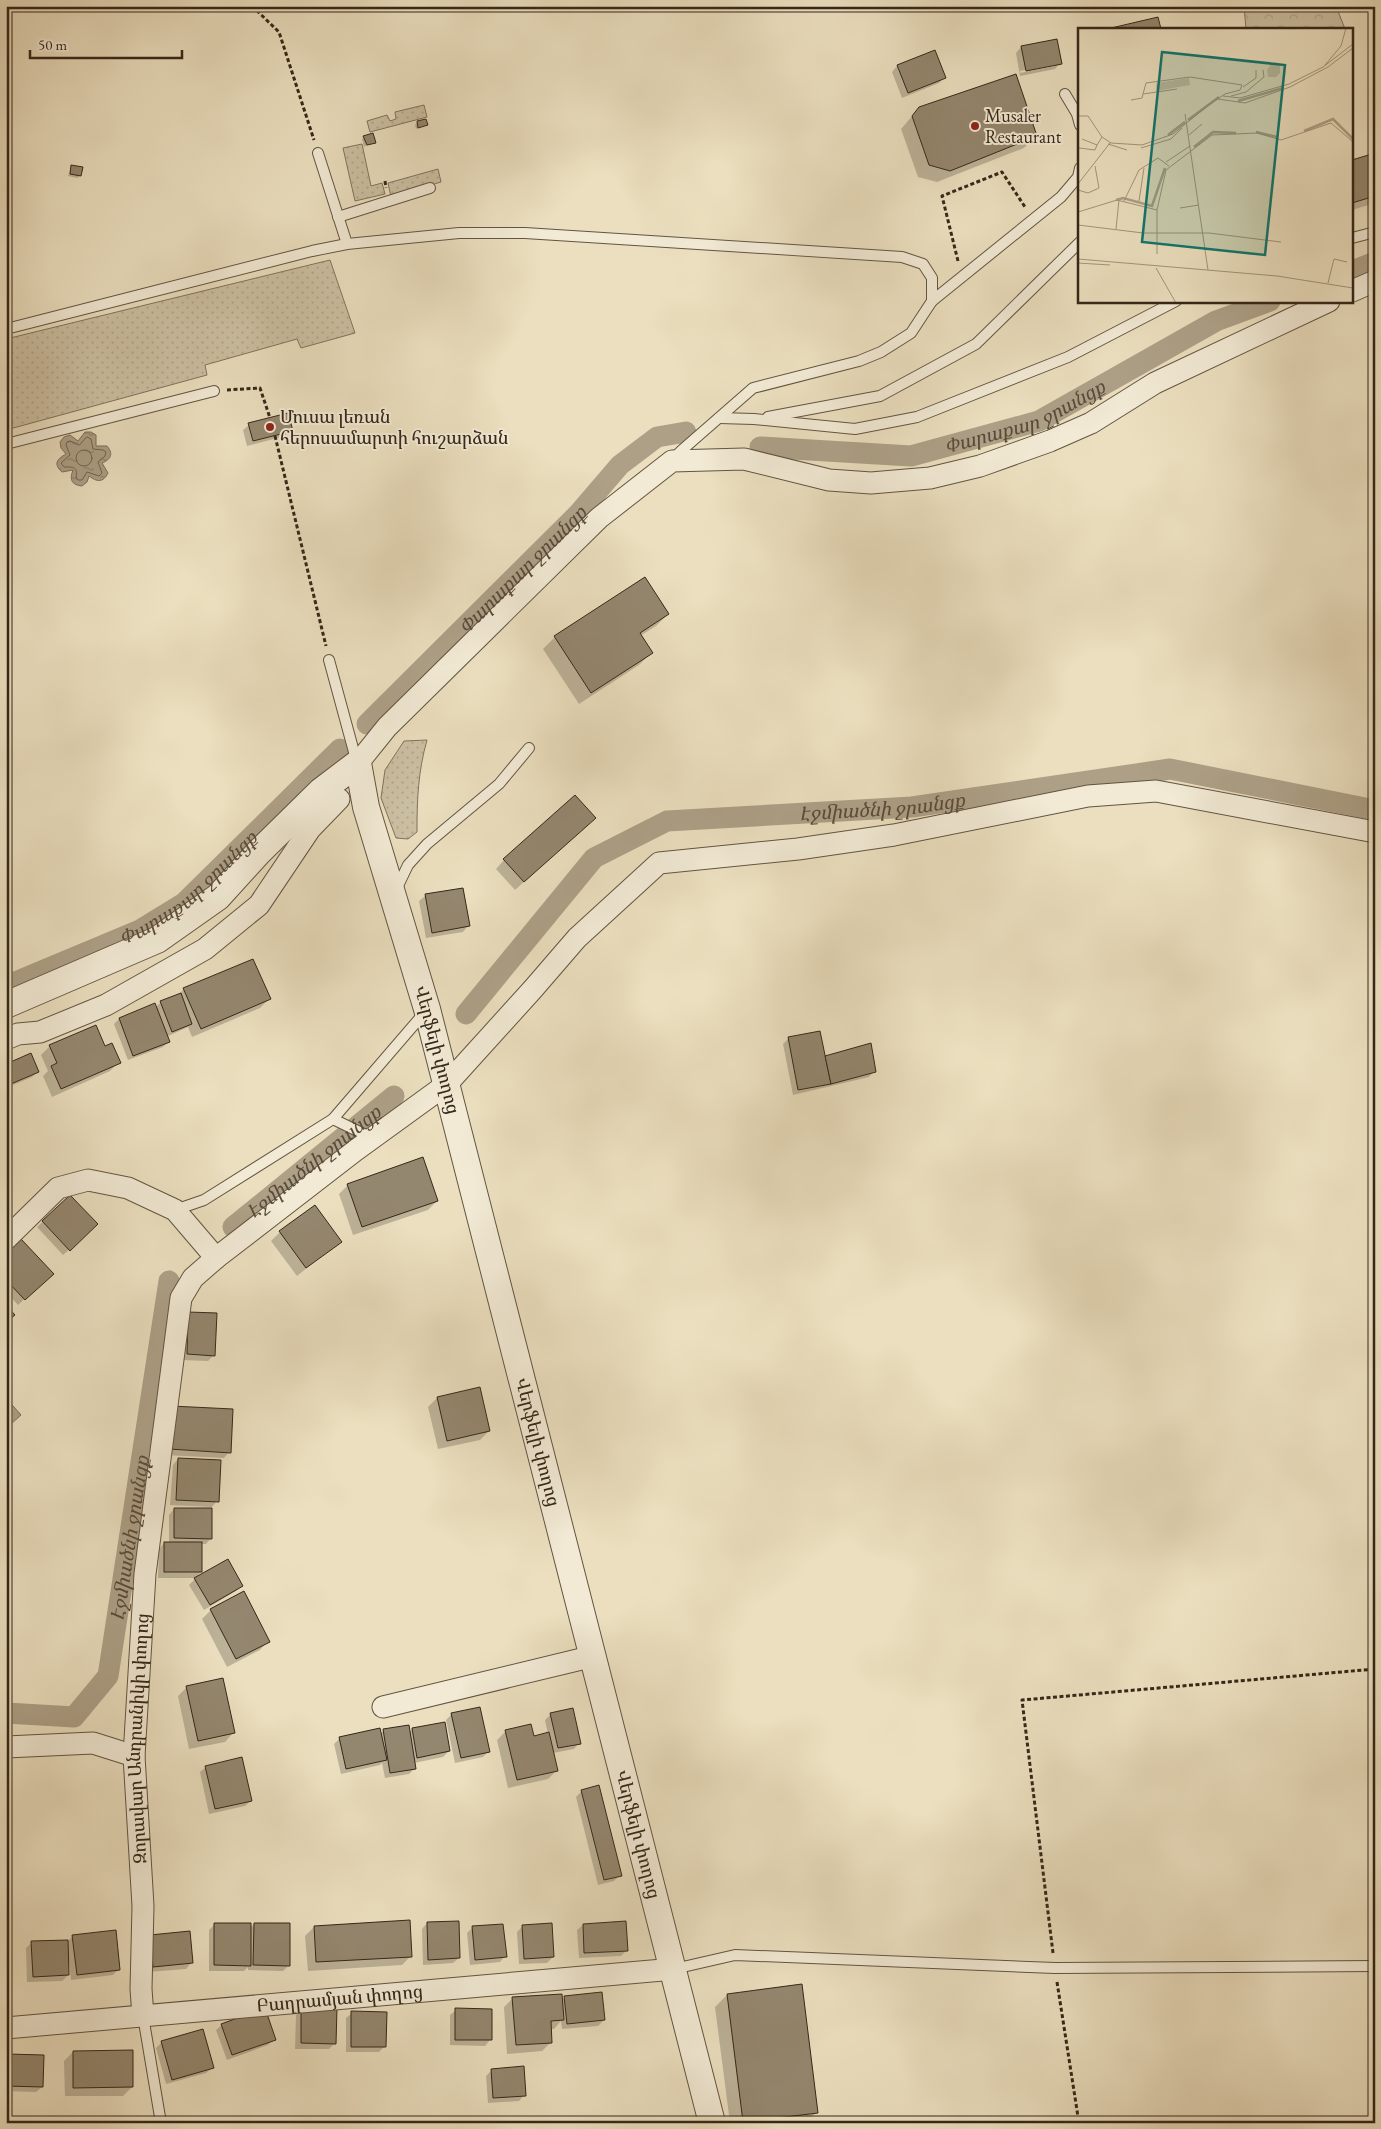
<svg xmlns="http://www.w3.org/2000/svg" width="1381" height="2129" viewBox="0 0 1381 2129" font-family="'EB Garamond','Noto Serif Armenian',serif">
  <defs>
    <pattern id="grass-dots" width="8" height="8" patternUnits="userSpaceOnUse" patternTransform="scale(1.25)"><rect width="8" height="8" fill="#ccc0a3"/><path d="M2 2h.1M6 6h.1" fill="none" stroke="#b0a58c" stroke-width="1.8" stroke-linecap="round"/></pattern>
    <pattern id="forest-crowns" width="20" height="18" patternUnits="userSpaceOnUse" patternTransform="scale(1.25)"><rect width="20" height="18" fill="#ccc0a3"/><path d="M2 6a3 3 0 1 1 6 0M12 15a3 3 0 1 1 6 0" fill="none" stroke="#b0a58c"/></pattern>
    <pattern id="water-ripples" width="26" height="14" patternUnits="userSpaceOnUse" patternTransform="scale(1.25)"><rect width="26" height="14" fill="#ada087"/><path d="M2 4q2-2 4 0t4 0M15 11q2-2 4 0t4 0" fill="none" stroke="#8e826e"/></pattern>
  </defs>
  <rect width="100%" height="100%" fill="#ebdfbf"/>
  <filter id="stains"><feTurbulence type="fractalNoise" baseFrequency=".004" numOctaves="4"/><feColorMatrix values="0 0 0 0 .2 0 0 0 0 .09 0 0 0 0 .02 0 0 0 .5 -.17"/></filter>
  <radialGradient id="worn" r=".72"><stop offset=".6" stop-color="#630" stop-opacity="0"/><stop offset="1" stop-color="#630" stop-opacity=".3"/></radialGradient>
  <g fill="url(#grass-dots)" stroke="#80745e">
    <path d="M424 105 427 117 370 132 367 121 387 115 390 121 396 119 395 112Z"/>
    <path d="M362 144 371 186 382 183 385 194 355 201 343 148Z"/>
    <path d="M438 169 441 182 391 197 388 183Z"/>
    <path d="M330 260 355 333 301 348 297 339 205 365 207 375 6 430V339Z"/>
    <path d="M427 740C418 772 417 799 417 832L408 839 396 838 381 798 385 770 404 741Z"/>
  </g>
  <path fill="url(#forest-crowns)" stroke="#80745e" d="M1244 6H1336L1345 29H1246Z"/>
  <g fill="url(#water-ripples)" stroke="#7d705b">
    <path d="M85 432H91L96 435V446H107C113 453 112 459 102 463L108 473C103 483 97 482 89 476L87 482 82 486C72 485 69 480 73 470L62 472C53 464 57 459 66 454L61 448 60 442 64 437 70 435 78 441Z"/>
    <path d="M6 1398 21 1415 11 1424 6 1420Z"/>
  </g>
  <g fill="#0003" fill-rule="evenodd">
    <path d="M1021 47 1060 63 1055 69 1020 76 1016 53ZM1055 64V66L1020 73V71Z"/>
    <path d="M934 52 945 77 939 83 902 98 892 72 897 66Z"/>
    <path d="M919 108 1036 136 1024 148 937 182 918 177 901 129Z"/>
    <path d="M417 122 427 125 416 129 415 125Z"/>
    <path d="M364 137 375 142 364 147 362 139Z"/>
    <path d="M1375 154V203L1352 210V161Z"/>
    <path d="M71 167 80 175 78 178 68 176Z"/>
    <path d="M249 425 291 431 285 436 247 446 243 430Z"/>
    <path d="M645 579 668 614 656 626 640 636 651 653 639 665 579 704 543 649 555 637Z"/>
    <path d="M585 827 515 890 496 869 504 860Z"/>
    <path d="M462 889 468 926 463 932 426 938 419 901 425 896Z"/>
    <path d="M184 989 269 999 260 1008 192 1037 188 1027 166 1037 168 1042 163 1047 128 1060 114 1024 119 1019 155 1008 161 1002 177 996Z"/>
    <path d="M789 1038 824 1057 874 1071 869 1077 793 1095 783 1044Z"/>
    <path d="M50 1046 104 1048 119 1062 110 1071 52 1097 43 1076 48 1071 41 1055Z"/>
    <path d="M6 1066 38 1071 32 1077 6 1088Z"/>
    <path d="M348 1185 437 1201 428 1210 353 1235 339 1194Z"/>
    <path d="M70 1196 91 1230 63 1255 37 1227Z"/>
    <path d="M315 1207 340 1241 297 1276 271 1241 280 1232Z"/>
    <path d="M6 1254 46 1279 18 1305 6 1292Z"/>
    <path d="M183 1319 214 1355 208 1361 181 1360Z"/>
    <path d="M479 1389 489 1431 480 1440 438 1449 428 1407 437 1398Z"/>
    <path d="M166 1413 229 1452 224 1458 164 1455Z"/>
    <path d="M178 1459 217 1501 211 1508V1538L206 1544H201V1572L195 1578H158L159 1549 164 1543H169V1515L174 1509H211V1507L170 1505 173 1465Z"/>
    <path d="M195 1579 242 1585 236 1591 204 1610 189 1585Z"/>
    <path d="M211 1610 268 1641 260 1650 227 1667 202 1619Z"/>
    <path d="M187 1687 233 1733 225 1742 189 1749 178 1696Z"/>
    <path d="M452 1714 489 1751 483 1757 455 1763 446 1720Z"/>
    <path d="M551 1714 579 1743 574 1749 553 1753 557 1770 548 1779 508 1788 497 1740 506 1731 533 1737 548 1734 545 1720Z"/>
    <path d="M444 1723 449 1751 443 1757 414 1763 415 1768 409 1774 385 1778 382 1763 380 1765 341 1774 334 1744 340 1738 380 1734 384 1730 409 1732 412 1729Z"/>
    <path d="M206 1767 251 1801 245 1806 209 1814 200 1772Z"/>
    <path d="M582 1791 620 1875 614 1881 598 1885 576 1797Z"/>
    <path d="M427 1923 459 1958 453 1963 423 1965 422 1929Z"/>
    <path d="M215 1924 250 1928 254 1924 289 1965 283 1971 248 1970V1967L244 1971H209V1930Z"/>
    <path d="M583 1925 627 1950 621 1956 579 1958 577 1930Z"/>
    <path d="M523 1926 553 1957 547 1963 519 1964 517 1932Z"/>
    <path d="M314 1927 411 1956 402 1965 308 1971 305 1936Z"/>
    <path d="M473 1927 505 1956 500 1962 470 1965 467 1933Z"/>
    <path d="M73 1936 119 1969 113 1975 71 1980 69 1961H67L68 1975 62 1981 27 1982 26 1948 32 1942 68 1941Z"/>
    <path d="M145 1942 191 1963 186 1969 148 1972Z"/>
    <path d="M727 1995 816 2113 806 2123H730L715 2007Z"/>
    <path d="M565 1997 604 2020 598 2026 562 2029 561 2021 554 2029H550L551 2042 542 2051 507 2054 504 2007 513 1998 561 2001Z"/>
    <path d="M302 2009 335 2043 329 2049H295L296 2015Z"/>
    <path d="M456 2010 490 2040 485 2046 450 2045V2015Z"/>
    <path d="M352 2013 385 2046 379 2052H346V2018Z"/>
    <path d="M222 2025 274 2039 268 2045 227 2060 216 2030Z"/>
    <path d="M162 2042 212 2068 206 2073 166 2084 156 2048Z"/>
    <path d="M73 2052 132 2087 123 2096H65L64 2061Z"/>
    <path d="M8 2055 42 2087 36 2092 6 2091V2057Z"/>
    <path d="M492 2070 524 2095 519 2101 488 2103 486 2076Z"/>
  </g>
  <g fill="none" stroke-linecap="round" stroke-linejoin="round">
    <g stroke="#716450" stroke-width="1">
      <path d="M87 437 91 439 93 449 103 450 106 452 105 456 98 462 102 473 99 476 87 472 82 480H78L76 478C78 466 73 467 64 467L61 463 70 455 66 445 67 442 70 441 79 445Z"/>
      <circle cx="84" cy="458" r="8"/>
    </g>
    <g stroke="#ada087" stroke-width="21">
      <path d="M1352 271 1375 262"/>
      <path id="s1" d="M760 447 911 456 1039 421 1216 321 1270 301"/>
      <path id="s2" d="M367 724 578 514 620 465 657 437 686 432"/>
      <path id="s3" d="M6 986 140 930 184 903 340 749"/>
      <path id="s4" d="M466 1014 594 858 667 821 912 807 1170 769 1375 810"/>
      <path id="s5" d="M233 1227 394 1096"/>
      <path id="s6" d="M6 1713 74 1717 108 1676 169 1281"/>
    </g>
  </g>
  <g fill="#94876f" stroke="#352719">
    <path d="M1158 17 1161 29H1107Z"/>
    <path d="M1057 39 1062 64 1026 71 1021 46Z"/>
    <path d="M935 50 946 78 908 93 897 65Z"/>
    <path d="M1016 74 1037 136 950 171 929 165 912 116 919 107Z"/>
    <path d="M426 119 428 125 418 128 417 121Z"/>
    <path d="M373 133 376 143 367 145 363 136Z"/>
    <path d="M1375 153V196L1352 203V160Z"/>
    <path d="M71 165 83 167 81 176 70 174Z"/>
    <path d="M288 413 293 431 253 441 248 423Z"/>
    <path d="M645 577 669 614 640 633 653 653 591 693 554 636Z"/>
    <path d="M575 795 596 818 524 882 503 859Z"/>
    <path d="M463 888 470 926 432 933 425 894Z"/>
    <path d="M253 959 271 999 201 1029 183 988Z"/>
    <path d="M181 993 192 1024 172 1032 160 1001Z"/>
    <path d="M155 1003 170 1042 133 1056 119 1018Z"/>
    <path d="M96 1025 105 1046 112 1043 121 1063 61 1089 51 1066 57 1063 49 1045Z"/>
    <path d="M820 1031 831 1084 798 1090 788 1037Z"/>
    <path d="M871 1043 876 1072 831 1084 825 1056Z"/>
    <path d="M31 1053 39 1072 6 1086V1064Z"/>
    <path d="M6 1105 11 1116 6 1118Z"/>
    <path d="M423 1157 438 1201 362 1227 347 1184Z"/>
    <path d="M70 1195 98 1224 70 1251 42 1221Z"/>
    <path d="M315 1205 342 1242 306 1268 279 1231Z"/>
    <path d="M21 1239 54 1274 25 1300 6 1280V1252Z"/>
    <path d="M6 1305 15 1315 6 1322Z"/>
    <path d="M188 1312 217 1313 215 1356 187 1354Z"/>
    <path d="M480 1387 490 1431 447 1441 437 1397Z"/>
    <path d="M171 1406 233 1409 231 1453 169 1449Z"/>
    <path d="M178 1458 221 1460 219 1502 176 1500Z"/>
    <path d="M174 1508H212V1539L174 1538Z"/>
    <rect x="164" y="1542" width="38" height="30"/>
    <path d="M228 1559 243 1586 210 1605 194 1578Z"/>
    <path d="M244 1591 270 1642 236 1659 210 1609Z"/>
    <path d="M223 1678 235 1733 198 1741 186 1686Z"/>
    <path d="M480 1707 490 1752 461 1758 451 1713Z"/>
    <path d="M573 1708 581 1744 558 1748 550 1713Z"/>
    <path d="M445 1722 450 1751 417 1758 412 1728Z"/>
    <path d="M531 1724 534 1736 549 1732 558 1771 517 1780 505 1730Z"/>
    <path d="M409 1725 416 1769 390 1773 383 1729Z"/>
    <path d="M380 1728 387 1760 346 1769 339 1737Z"/>
    <path d="M242 1757 252 1801 215 1809 205 1766Z"/>
    <path d="M599 1785 622 1876 604 1880 581 1790Z"/>
    <path d="M410 1920 412 1957 316 1962 314 1926Z"/>
    <path d="M459 1921 460 1958 428 1960 427 1922Z"/>
    <path d="M626 1921 628 1951 584 1953 583 1924Z"/>
    <path d="M214 1923H251V1966L214 1965Z"/>
    <path d="M254 1923H290V1966L253 1965Z"/>
    <path d="M552 1923 554 1957 524 1959 522 1925Z"/>
    <path d="M503 1924 507 1957 475 1960 472 1926Z"/>
    <path d="M116 1930 120 1970 77 1975 72 1935Z"/>
    <path d="M190 1931 193 1963 153 1967 150 1935Z"/>
    <path d="M68 1940 69 1975 33 1977 31 1941Z"/>
    <path d="M802 1984 818 2113 743 2122 727 1994Z"/>
    <path d="M602 1992 605 2020 567 2024 564 1996Z"/>
    <path d="M562 1994 564 2020 551 2021 552 2043 516 2045 512 1997Z"/>
    <path d="M265 2008 276 2040 232 2055 221 2024Z"/>
    <path d="M301 2008H337L336 2044 301 2043Z"/>
    <path d="M455 2008 492 2009V2040H455Z"/>
    <path d="M351 2011 387 2012 386 2047H351Z"/>
    <path d="M203 2029 214 2068 172 2080 161 2041Z"/>
    <path d="M133 2050V2087L73 2088V2051Z"/>
    <path d="M8 2054 44 2055 43 2087 6 2086Z"/>
    <path d="M524 2066 526 2096 493 2098 491 2069Z"/>
  </g>
  <g fill="none" stroke-linecap="round" stroke-linejoin="round">
    <defs>
      <g id="service">
        <path d="M1065 94 1077 114 1080 125"/>
        <path d="M318 153 347 244"/>
        <path d="M338 217 430 188"/>
        <path d="M1352 238 1375 232"/>
        <path d="M932 301 1061 197 1078 177 1080 168"/>
        <path d="M6 329 312 251 347 244 459 233H525L902 257 923 264 932 278V301L911 333 881 352 859 361 753 388 682 450 673 459"/>
        <path d="M768 417 880 396 976 344 1080 242"/>
        <path d="M719 418 754 419 855 429 917 417 1068 357 1176 301"/>
        <path d="M6 444 214 391"/>
        <path d="M329 660 357 763"/>
        <path d="M396 890 408 865 427 844 499 784 529 748"/>
        <path d="M333 1119 372 1138"/>
        <path d="M175 1210 204 1200 333 1119 425 1012"/>
        <path d="M674 1969 735 1955 1055 1968 1375 1966"/>
        <path d="M143 2016 161 2123"/>
      </g>
      <g id="minor">
        <path d="M1352 291 1375 281"/>
        <path d="M358 763 387 727 599 518 672 461 744 459 829 480 871 483 930 478 980 466 1050 441 1091 423 1155 383 1329 301"/>
        <path d="M6 1039 18 1034 40 1032 106 1005 205 949 259 905 310 829 339 799"/>
        <path d="M6 1239 58 1188 88 1180 128 1188 175 1210 216 1258"/>
        <path d="M383 1707 594 1656"/>
        <path d="M6 1747 93 1743 134 1756"/>
        <path id="s7" d="M143 2016 141 1989 143 1906 134 1756 145 1574 181 1298 193 1278 216 1258 356 1150 447 1084 533 989 577 938 659 863 798 849 894 835 1088 796 1156 791 1375 832"/>
        <path id="s8" d="M6 2028 674 1969"/>
      </g>
      <g id="tertiary">
        <path id="s9" d="M6 1005 157 940 218 897 258 853 321 791 358 763 366 807 427 1009 712 2123"/>
      </g>
    </defs>
    <use href="#service" stroke="#625542" stroke-width="12"/>
    <use href="#minor" stroke="#625542" stroke-width="23"/>
    <use href="#tertiary" stroke="#625542" stroke-width="28"/>
    <g stroke="#352719" stroke-width="3" stroke-dasharray="4 2.5" stroke-linecap="butt">
      <path d="M252 6 279 32 314 140"/>
      <path d="M385 181 386 188"/>
      <path d="M958 261 942 196 1002 172 1025 207"/>
      <path d="M227 390 260 388 270 418"/>
      <path d="M275 436 326 646"/>
      <path d="M1053 1953 1022 1700 1375 1669"/>
      <path d="M1057 1982 1079 2123"/>
    </g>
    <use href="#service" stroke="#f2ead5" stroke-width="10"/>
    <use href="#minor" stroke="#f2ead5" stroke-width="21"/>
    <use href="#tertiary" stroke="#f2ead5" stroke-width="26"/>
  </g>
  <g fill="#8f2418" stroke="#f2ead5" stroke-width="2">
    <circle cx="975" cy="126" r="5"/>
    <circle cx="270" cy="427" r="5"/>
  </g>
  <g text-anchor="middle" stroke-width="4" stroke-linejoin="round" paint-order="stroke">
    <g font-size="18" fill="#352719" stroke="#f2ead5" text-anchor="start">
      <text x="985" y="122">Musaler<tspan x="985" dy="21">Restaurant</tspan></text>
      <text x="280" y="423">Մուսա լեռան<tspan x="280" dy="21">հերոսամարտի հուշարձան</tspan></text>
    </g>
    <g font-size="18" fill="#352719" stroke="#f2ead5">
      <text dy="6" stroke="none"><textPath href="#s9" startOffset="731">Վերֆելի փողոց</textPath></text>
      <text dy="6" stroke="none"><textPath href="#s9" startOffset="1136">Վերֆելի փողոց</textPath></text>
      <text dy="6" stroke="none"><textPath href="#s7" startOffset="278">Զորավար Անդրանիկի փողոց</textPath></text>
      <text dy="6" stroke="none"><textPath href="#s9" startOffset="1541">Վերֆելի փողոց</textPath></text>
      <text dy="6" stroke="none"><textPath href="#s8" startOffset="335">Բաղրամյան փողոց</textPath></text>
    </g>
    <g font-size="19" font-style="italic" fill="#594b3a" stroke="#f2ead5">
      <text dy="7" stroke="none"><textPath href="#s1" startOffset="272">Փարաքար ջրանցք</textPath></text>
      <text dy="7" stroke="none"><textPath href="#s2" startOffset="219">Փարաքար ջրանցք</textPath></text>
      <text dy="7" stroke="none"><textPath href="#s4" startOffset="499">Էջմիածնի ջրանցք</textPath></text>
      <text dy="7" stroke="none"><textPath href="#s3" startOffset="209">Փարաքար ջրանցք</textPath></text>
      <text dy="7" stroke="none"><textPath href="#s5" startOffset="104">Էջմիածնի ջրանցք</textPath></text>
      <text dy="7" stroke="none"><textPath href="#s6" startOffset="261">Էջմիածնի ջրանցք</textPath></text>
    </g>
  </g>
  <g transform="translate(1078 28)">
    <rect width="275" height="275" fill="#ebdfbf"/>
    <path d="M111 50 112 57 78 63V55Z" fill="#ccc0a3"/>
    <path d="M195 34 202 35V45L198 49H190L189 42Z" fill="#ccc0a3"/>
    <path fill="none" stroke="#ada087" stroke-width="2.5" d="M160 73 205 60M110 92 141 69M226 103 255 91 275 111M178 104 199 109M90 107 107 94M116 119 135 104 158 105M38 172 45 170 74 178 87 140"/>
    <path fill="none" stroke="#a2957d" stroke-width="1" d="M247 37 263 18 268 0M165 59 178 50V42M145 68 162 70 211 56 245 39 275 16M153 68 168 64 186 49 185 42M140 71 167 75 212 59 250 39 275 20M53 72 64 70 65 66M107 86 130 242M0 88H10L24 109 33 115 64 117 95 106 132 76 147 66 162 62 164 57 112 49 68 55 65 66 99 61M111 107 124 96M4 111 19 117 24 109M30 116 49 122M1 120 17 122 19 117M63 120 93 111 104 100M88 134 112 118M0 156 32 115M0 162 10 165 21 160 17 138M46 173 61 142 80 130 91 138M61 173 66 140M102 180 121 177M0 184 39 172 79 182M0 197 65 205H131L203 214M38 201 41 172M79 226V182L88 142 134 107 179 105 203 112 253 95 275 114M0 231 199 248 275 260M0 235 32 237M78 240 98 275M250 255 256 231 269 234"/>
    <path fill="#0f766e" fill-opacity="0.15" stroke="#0f766e" stroke-width="2.5" d="M84 24 207 37 187 227 64 214Z"/>
    <rect width="275" height="275" fill="none" stroke="#352719" stroke-width="2.5"/>
  </g>
  <rect width="1381" height="2129" fill="none" stroke="#ebdfbf" stroke-width="25"/>
  <rect x="8" y="8" width="1366" height="2114" fill="none" stroke="#352719" stroke-width="2.5"/>
  <rect x="12" y="12" width="1356" height="2104" fill="none" stroke="#352719"/>
  <path d="M30 50v8h152v-8" fill="none" stroke="#352719" stroke-width="2.5"/>
  <text x="38" y="50" font-size="15" fill="#352719" stroke="#f2ead5" stroke-width="4" paint-order="stroke">50 m</text>
  <rect width="100%" height="100%" filter="url(#stains)"/>
  <rect width="100%" height="100%" fill="url(#worn)"/>
</svg>
